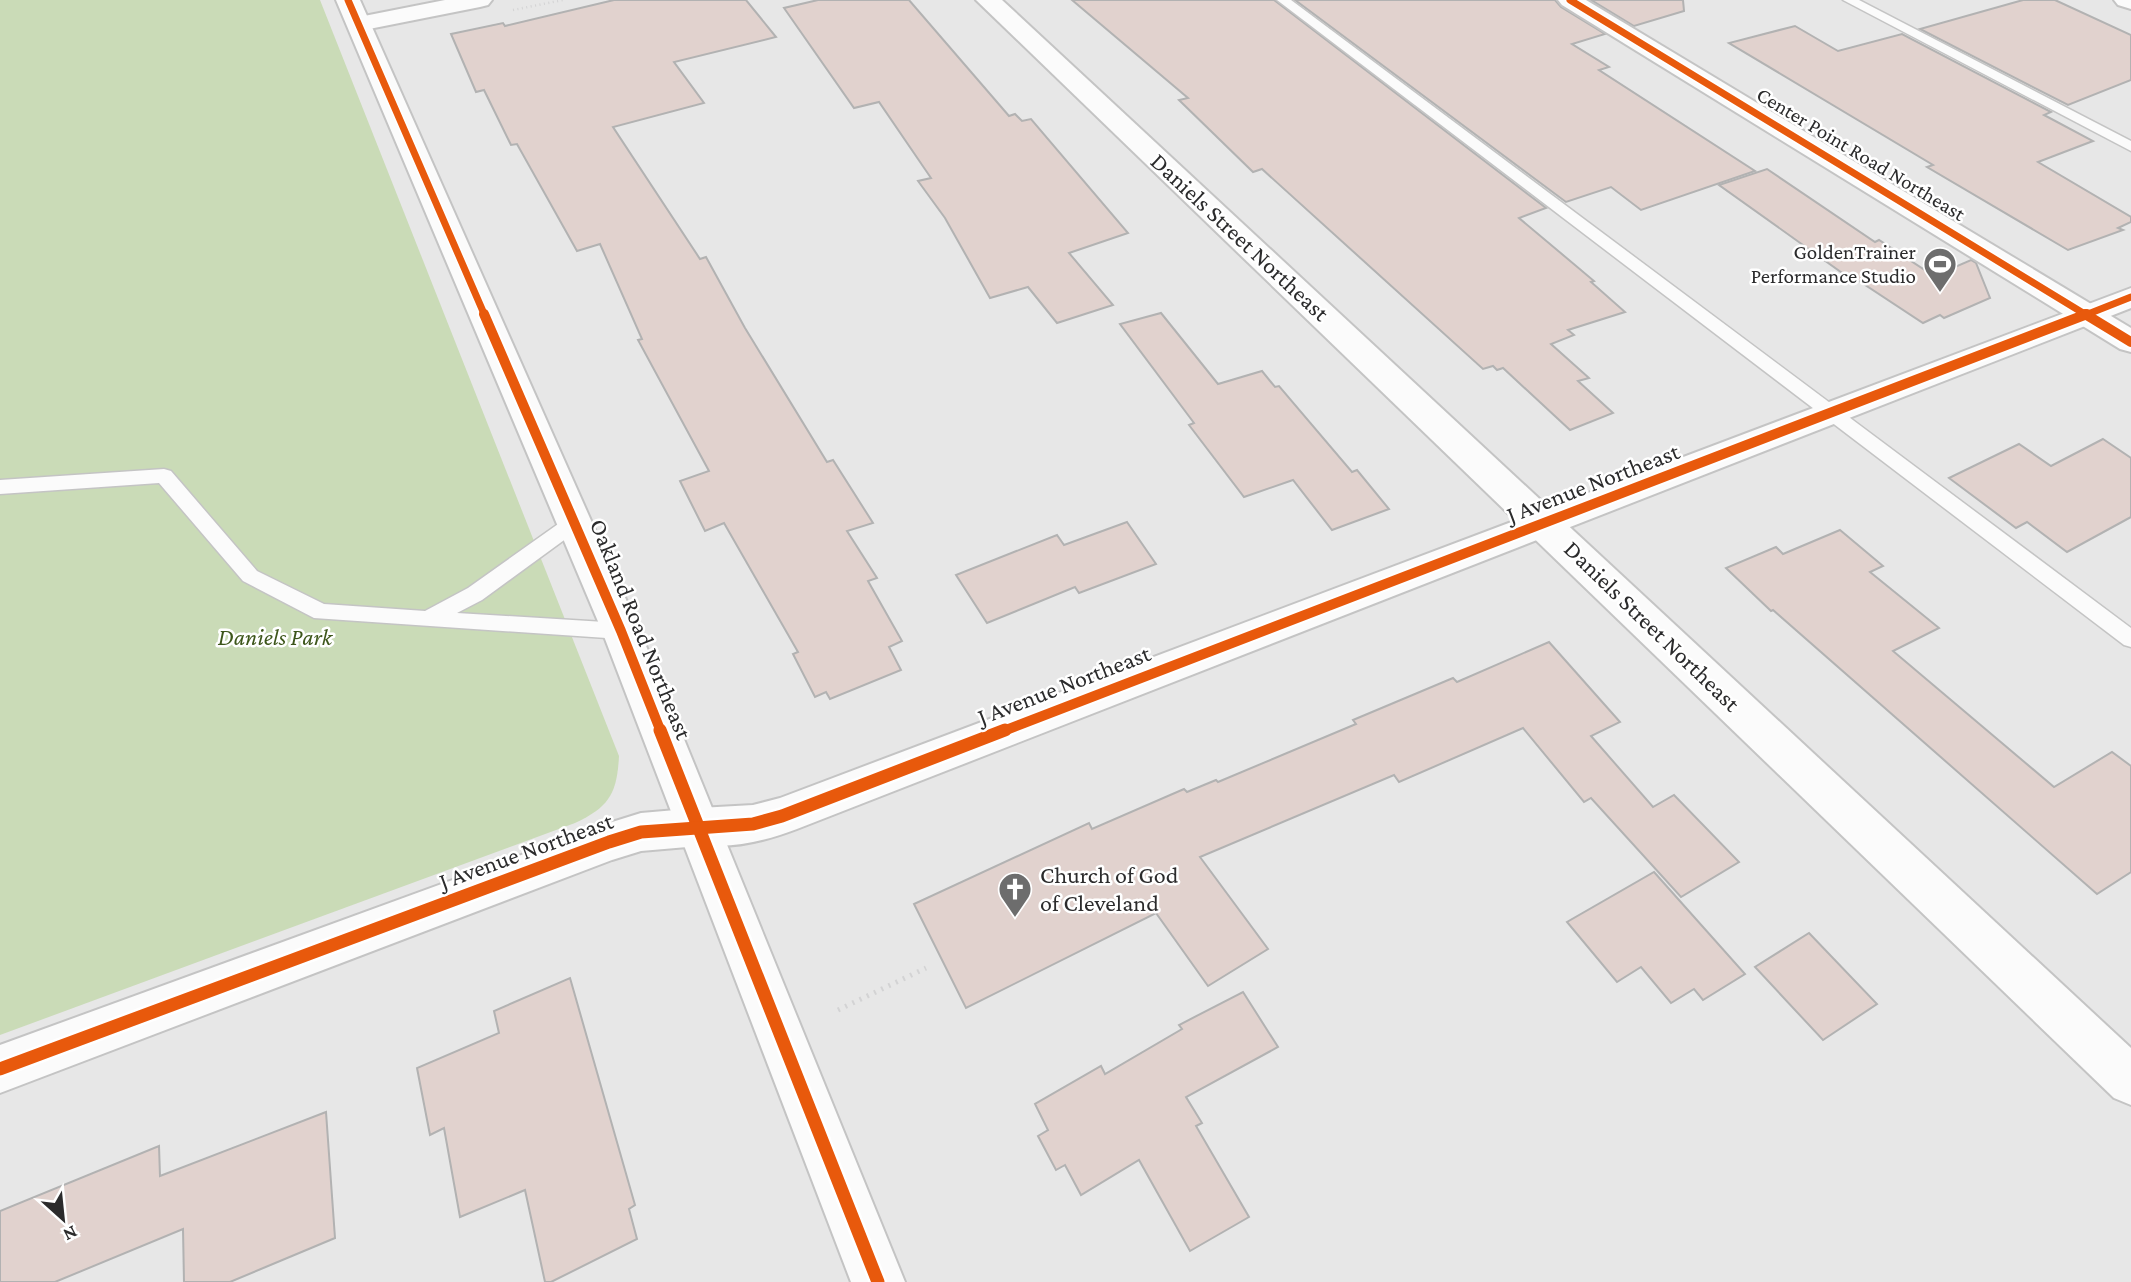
<svg xmlns="http://www.w3.org/2000/svg" width="2131" height="1282" viewBox="0 0 2131 1282" font-family="'Crimson Pro',serif">
  <rect width="100%" height="100%" fill="#e7e7e7"/>
  <path fill="#cadbb7" d="M0 0H320L619 756C617 794 609 807 575 823L0 1035Z"/>
  <g fill="#e1d2ce" stroke="#b2b2b2" stroke-width="2">
    <path d="M614 0H746L776 37 674 62 704 103 613 127 700 259 706 257 745 328 827 462 833 460 873 523 847 531 877 578 868 581 902 641 889 647 901 670 830 699 826 692 815 697 793 654 798 652 724 523 705 531 680 481 709 471 638 340 642 339 600 244 577 251 517 144 511 145 484 90 476 92 451 34 503 23 505 26Z"/>
    <path d="M818 0H909L1009 116 1015 114 1022 121 1031 119 1128 233 1069 253 1113 305 1057 323 1028 287 990 298 945 218 918 181 931 178 879 102 854 108 784 8Z"/>
    <path d="M1072 0H1274L1546 208 1519 218 1594 281 1591 282 1625 312 1568 330 1574 335 1551 344 1589 378 1578 381 1613 413 1570 430 1503 368 1497 370 1493 366 1483 369 1262 169 1253 172 1179 100 1188 98Z"/>
    <path d="M1295 0H1555L1561 7 1605 34 1572 44 1609 67 1599 70 1755 171 1641 210 1611 187 1566 202Z"/>
    <path d="M1591 0H1683L1684 11 1634 26Z"/>
    <path d="M2023 0H2055L2131 35V80L2068 105 1920 29Z"/>
    <path d="M1795 26 1838 51 1902 34 2051 112 2044 115 2093 141 2038 162 2131 217V222L2118 228 2123 230 2068 250 1927 167 1933 165 1729 43Z"/>
    <path d="M1767 169 1875 242 1879 240 1934 276 1971 260 1976 263 1990 298 1944 318 1940 315 1923 323 1859 281 1852 280 1719 185Z"/>
    <path d="M1161 313 1218 384 1262 371 1275 387 1279 386 1352 472 1357 470 1389 509 1332 530 1293 480 1244 497 1189 425 1194 423 1120 324Z"/>
    <path d="M2103 439 2131 458V517L2067 552 2027 522 2016 528 1949 478 2019 444 2051 466Z"/>
    <path d="M1127 522 1156 564 1079 593 1075 587 987 623 956 575 1057 535 1064 545Z"/>
    <path d="M1840 530 1883 566 1870 572 1939 628 1893 651 2054 787 2112 752 2131 766V872L2097 894 1773 610 1771 611 1726 568 1776 547 1783 554Z"/>
    <path d="M1549 642 1620 722 1591 736 1653 807 1674 795 1739 862 1681 897 1591 798 1584 802 1523 728 1399 782 1394 775 1200 857 1268 949 1208 986 1156 913 966 1008 914 904 1089 823 1092 829 1184 789 1187 792 1216 780 1218 782 1356 724 1353 720 1453 678 1457 682Z"/>
    <path d="M1654 872 1745 974 1703 1000 1694 989 1671 1003 1641 967 1617 982 1567 922Z"/>
    <path d="M1809 933 1877 1004 1823 1040 1755 967Z"/>
    <path d="M570 978 635 1205 629 1209 637 1239 551 1282H545L525 1190 460 1217 444 1128 430 1135 417 1068 499 1033 494 1011Z"/>
    <path d="M1243 992 1278 1047 1186 1097 1202 1123 1196 1126 1249 1217 1190 1251 1139 1160 1081 1195 1065 1165 1056 1170 1038 1136 1048 1130 1035 1104 1101 1066 1105 1074 1182 1029 1179 1025Z"/>
    <path d="M326 1112 335 1238 230 1282H184L183 1229 55 1282H0V1211L159 1146 160 1176Z"/>
  </g>
  <g fill="none" stroke-linecap="round" stroke-linejoin="round">
    <defs>
      <g id="service">
        <path d="M1277 0H1291L2131 628V647L2124 645Z"/>
        <path d="M1843 0H1859L2131 141V151Z"/>
        <path d="M164 469 171 471 257 571 324 604 425 611 468 588 568 517H582L585 522 582 527 482 600 457 613 621 623 628 625 631 631 628 637 621 639 314 618 243 581 159 483 0 494V480Z"/>
      </g>
      <g id="minor">
        <path d="M445 0H492L488 5 480 7 359 31 351 29 347 24 351 19 359 17Z"/>
        <path d="M976 0H1002L2131 1048V1105L2114 1098Z"/>
        <path d="M2114 0H2131V9L2118 5Z"/>
        <path d="M699 808 714 814 720 827 714 840 699 846 641 851 612 860 0 1093V1045L609 823 641 813Z"/>
      </g>
      <path id="tertiary" d="M2131 288V308L797 829C763 842 719 853 684 840L678 827 684 814 699 808 753 805 780 798Z"/>
      <g id="secondary">
        <path d="M336 0H360L640 631 905 1282H851L602 631Z"/>
        <path d="M1558 0H1586L2131 328V352L2120 349 1562 5Z"/>
      </g>
    </defs>
    <use href="#service" stroke="#c4c4c4" stroke-width="3"/>
    <use href="#minor" stroke="#c4c4c4" stroke-width="4"/>
    <use href="#tertiary" stroke="#c4c4c4" stroke-width="4"/>
    <use href="#secondary" stroke="#c4c4c4" stroke-width="4"/>
    <path stroke="#d3d3d4" stroke-width="2.5" stroke-dasharray="1 3.5" stroke-linecap="butt" d="M513 10 563 0"/>
    <path stroke="#d3d3d4" stroke-width="5" stroke-dasharray="2 6" stroke-linecap="butt" d="M838 1010 926 968"/>
    <use href="#service" fill="#fbfbfb" fill-rule="evenodd"/>
    <use href="#minor" fill="#fbfbfb" fill-rule="evenodd"/>
    <use href="#tertiary" fill="#fbfbfb" fill-rule="evenodd"/>
    <use href="#secondary" fill="#fbfbfb" fill-rule="evenodd"/>
    <defs>
      <g id="cycleway-far2">
        <path d="M348 0 485 316"/>
        <path d="M1570 0 2088 316"/>
        <path d="M2083 316 2131 297"/>
      </g>
      <g id="cycleway-far1">
        <path d="M484 314 621 631 661 732"/>
        <path d="M2085 314 2131 342"/>
        <path d="M1001 732 2087 314"/>
      </g>
      <g id="cycleway">
        <path d="M660 730 878 1282"/>
        <path d="M0 1069 609 842 641 832 753 824 782 816 1005 730"/>
      </g>
    </defs>
    <use href="#cycleway-far2" stroke="#fff" stroke-width="10"/>
    <use href="#cycleway-far1" stroke="#fff" stroke-width="14"/>
    <use href="#cycleway" stroke="#fff" stroke-width="18"/>
    <use href="#cycleway-far2" stroke="#e8590c" stroke-width="7"/>
    <use href="#cycleway-far1" stroke="#e8590c" stroke-width="10"/>
    <use href="#cycleway" stroke="#e8590c" stroke-width="13"/>
  </g>
  <defs>
    <symbol id="stadium-pin" viewBox="-11 -11 22 30"><path d="M0 17L-7.5 6A9.5 9.5 0 1 1 7.5 6Z" fill="#6d6d6d" stroke="#fff"/><path d="M0-5a6.5 5 0 1 0 0 10a6.5 5 0 1 0 0-10ZM-3.5-1.8h7v3.6h-7Z" fill="#fff"/></symbol>
    <symbol id="church-pin" viewBox="-11 -11 22 30"><path d="M0 17L-7.5 6A9.5 9.5 0 1 1 7.5 6Z" fill="#6d6d6d" stroke="#fff"/><path d="M-1.2-6h2.4v3.5h3.3v2.4h-3.3V6h-2.4V-.1h-3.3v-2.4h3.3Z" fill="#fff"/></symbol>
  </defs>
  <g fill-rule="evenodd">
    <use href="#stadium-pin" x="1921" y="245" width="38" height="52"/>
    <use href="#church-pin" x="996" y="870" width="38" height="52"/>
  </g>
  <g text-anchor="middle" stroke-width="5" stroke-linejoin="round" paint-order="stroke">
    <g font-size="21" fill="#2b2b2c" stroke="#fff">
      <text transform="translate(1861 154) rotate(31)" y="7">Center Point Road Northeast</text>
    </g>
    <g font-size="21" fill="#2b2b2c" stroke="#fff" text-anchor="end">
      <text x="1916" y="259">GoldenTrainer<tspan x="1916" dy="24">Performance Studio</tspan></text>
    </g>
    <g font-size="24" fill="#2b2b2c" stroke="#fff">
      <text transform="translate(1240 237) rotate(43)" y="8">Daniels Street Northeast</text>
      <text transform="translate(1593 483) rotate(-21)" y="8">J Avenue Northeast</text>
      <text transform="translate(1652 626) rotate(44)" y="8">Daniels Street Northeast</text>
      <text transform="translate(641 629) rotate(68)" y="8">Oakland Road Northeast</text>
      <text transform="translate(1064 685) rotate(-21)" y="8">J Avenue Northeast</text>
      <text transform="translate(526 851) rotate(-20)" y="8">J Avenue Northeast</text>
    </g>
    <g font-size="24" font-style="italic" fill="#3d561a" stroke="#fff">
      <text x="275" y="645">Daniels Park</text>
    </g>
    <g font-size="24" fill="#2b2b2c" stroke="#fff" text-anchor="start">
      <text x="1040" y="883">Church of God<tspan x="1040" dy="28">of Cleveland</tspan></text>
    </g>
  </g>
  <g transform="translate(63 1219) rotate(153)" stroke="#ffffff" stroke-width="5" paint-order="stroke">
  <path d="M0-5L12 26L0 18L-12 26Z" fill="#2b2b2c"/>
  <text y="-10" font-size="19" font-weight="bold" text-anchor="middle" fill="#2b2b2c">N</text>
  </g>
</svg>
